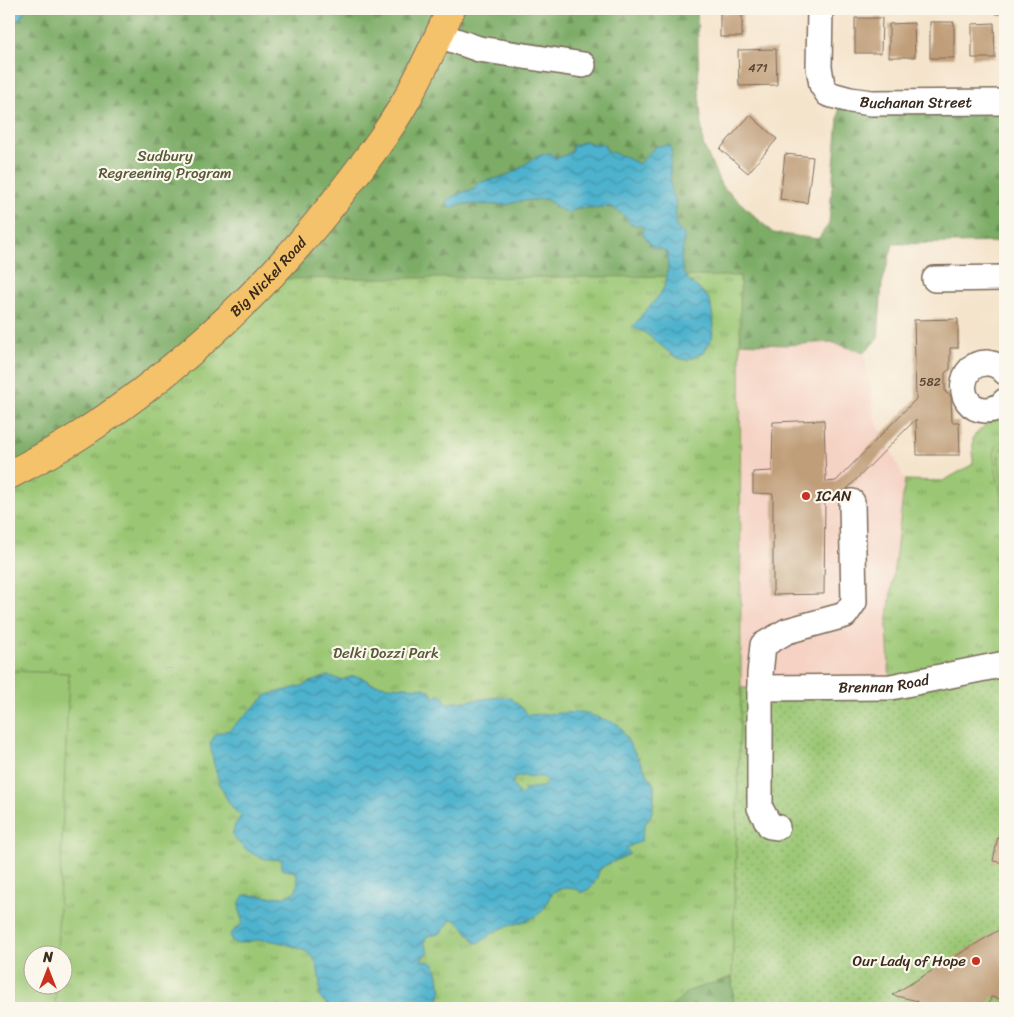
<svg xmlns="http://www.w3.org/2000/svg" width="1014" height="1017" viewBox="0 0 1014 1017" font-family="Sriracha,sans-serif">
  <defs>
    <pattern id="grass-dots" width="8" height="8" patternUnits="userSpaceOnUse" patternTransform="scale(1.25)"><rect width="8" height="8" fill="#9bc774"/><path d="M2 2h.1M6 6h.1" fill="none" stroke="#80a25f" stroke-width="1.8" stroke-linecap="round"/></pattern>
    <pattern id="forest-firs" width="22" height="20" patternUnits="userSpaceOnUse" patternTransform="scale(1.25)"><rect width="22" height="20" fill="#7cac66"/><path d="M5 1l3.5 6h-7zM16 11l3.5 6h-7z" fill="#678c53"/></pattern>
    <pattern id="park-tufts" width="24" height="20" patternUnits="userSpaceOnUse" patternTransform="scale(1.25)"><rect width="24" height="20" fill="#9bc774"/><path d="M3 7l-1-3M5 7V3M7 7l1-3M15 17l-1-3M17 17v-4M19 17l1-3" fill="none" stroke="#80a25f"/></pattern>
    <pattern id="water-waves" width="16" height="10" patternUnits="userSpaceOnUse" patternTransform="scale(1.25)"><rect width="16" height="10" fill="#4eb2cd"/><path d="M0 5q4-4 8 0t8 0" fill="none" stroke="#4291a6"/></pattern>
  </defs>
  <rect width="100%" height="100%" fill="#fbf7ec"/>
  <filter id="ink" filterUnits="userSpaceOnUse"><feTurbulence type="fractalNoise" baseFrequency=".02" numOctaves="2"/><feDisplacementMap in="SourceGraphic" scale="10" xChannelSelector="R" yChannelSelector="G"/><feConvolveMatrix kernelMatrix="1 2 1 2 8 2 1 2 1" color-interpolation-filters="sRGB"/></filter>
  <filter id="wash" filterUnits="userSpaceOnUse"><feTurbulence type="fractalNoise" baseFrequency=".0096" numOctaves="4" result="noise"/><feDisplacementMap in="SourceGraphic" scale="20" xChannelSelector="R" yChannelSelector="G"/><feGaussianBlur stdDeviation="1.12" result="paint"/><feColorMatrix in="noise" values="0 0 0 0 0 0 0 0 0 0 0 0 0 0 0 0 0 1.4 0 .05"/><feComposite in="paint" operator="in"/></filter>
  <g filter="url(#wash)">
    <rect width="100%" height="100%" fill="#f5e4cc"/>
    <path fill="#f5d2c3" d="M831 342 864 353 875 419 905 480 887 625 890 686 741 688 739 343 786 345Z"/>
    <path fill="url(#grass-dots)" stroke="#6b7849" d="M1005 662V1008H734L732 977 741 688 890 686Z"/>
    <g fill="url(#forest-firs)" stroke="#5c6b42">
      <path d="M27 9H697L699 92 703 144 721 185 773 233 818 239 829 224 840 96 1005 101V242L893 244 882 284 878 338 864 353 831 342 786 345 739 343 740 276 9 477V32Z"/>
      <path d="M732 977 734 1008H670L688 991Z"/>
    </g>
    <g fill="url(#park-tufts)" stroke="#6b7849" fill-rule="evenodd">
      <path d="M740 276 741 688 732 977 688 991 670 1008H9V477L269 279ZM32 954H62V984H32Z"/>
      <path d="M1005 406V662L890 686 887 625 905 480 943 481 973 464V437Z"/>
    </g>
    <g fill="#9bc774" stroke="#6b7849">
      <path d="M1002 441H1005V444L1000 449 998 455 1005 504V533L999 561 1000 570 1005 578V582C987 573 999 547 1002 532 1006 505 996 480 994 454L996 447Z"/>
      <path d="M9 671 69 673 57 954H32V984L56 985 55 1008H9Z"/>
    </g>
    <g fill="url(#water-waves)" stroke="#446e76" fill-rule="evenodd">
      <path d="M9 9H27L9 32Z"/>
      <path d="M585 141 594 144H604L607 151 626 157 639 164 656 146 670 145 672 155 670 165 671 191 675 199 676 227 684 235V242L681 259 683 272 687 279 706 295 710 301 714 325 712 338 704 352 687 360 681 359 674 356 644 332 632 327C639 321 641 314 647 309 667 289 668 281 668 253L661 249 653 248 643 234V226L631 224 622 214 612 207 577 208 568 213 561 210 546 199 520 201 507 205 461 204 451 208 445 202C454 196 462 190 474 190L477 183C487 180 499 179 508 175 523 168 534 154 551 153L555 158 564 156 572 151V146Z"/>
      <path d="M328 676 341 680 354 676 363 678 370 683 387 686 424 688 430 691 435 698 440 694 448 703 500 697 511 698 529 715 582 712 618 724 654 785V803L651 815 645 824 641 841 626 848 630 854 604 866 599 871 596 880 591 888 581 893 579 890C570 888 563 887 555 891 547 896 548 907 540 913 526 925 507 923 493 933 486 937 485 941 476 943 467 934 465 924 452 919L440 934 427 936 424 942 429 953 423 956 421 961H428L435 965 442 990 436 1008H328L326 1003 320 998C320 987 320 966 312 956 304 948 275 940 264 940 255 940 245 942 237 944L232 941 230 934 243 923C239 912 237 904 244 895 263 894 307 908 296 872L281 869 282 859C262 863 245 851 232 836L235 825 241 816C222 802 213 765 210 743L216 734 229 730 267 695 302 686 310 682ZM523 776 543 777 547 781 543 787 523 789 526 792 520 795 512 784 515 777Z"/>
    </g>
    <g id="blocks">
      <g fill="#c09e79">
        <rect x="955" y="9" width="13" height="4"/>
        <rect x="996" y="9" width="9" height="5"/>
        <rect x="720" y="13" width="22" height="24"/>
        <path d="M855 18H882L881 53H855Z"/>
        <rect x="930" y="22" width="24" height="36"/>
        <path d="M914 23 915 57H889V24Z"/>
        <path d="M994 23 995 58H972V24Z"/>
        <path d="M776 49 777 85 739 86 738 50Z"/>
        <path d="M750 115 777 139 748 173 720 149Z"/>
        <path d="M785 154 813 157 807 203 780 199Z"/>
        <path d="M958 319V348H950V369L945 373V392L951 396 952 422H959L960 455H917L916 419 838 498H825L824 594 773 595V494L753 493V472L772 471 773 422 824 420 826 482 836 481 916 399 914 320Z"/>
        <path d="M998 836 1005 837V863L993 861Z"/>
        <path d="M1004 912 1005 1000 991 997 988 1008 975 1006 974 1008H916L918 1001 892 995 1002 928Z"/>
      </g>
    </g>
  </g>
  <g filter="url(#ink)">
    <use href="#blocks" fill-opacity="0" stroke="#7c6b5b" stroke-width="1"/>
    <g fill="none" stroke-linecap="round" stroke-linejoin="round">
      <defs>
        <g id="minor">
          <path id="s1" d="M820 9 819 67 822 85 828 94 850 100 872 103 1005 102"/>
          <path d="M439 35 479 49 583 65"/>
          <path d="M935 279 1005 278"/>
          <path d="M1005 372C1001 367 995 364 988 363 958 361 954 408 985 410 993 410 1000 408 1005 401"/>
          <path id="s2" d="M760 688 891 687 1005 664"/>
          <path d="M777 827 770 826 760 808V674L763 645 787 631 845 615 854 602 852 502"/>
        </g>
        <g id="major">
          <path id="s3" d="M9 475C34 462 61 448 85 432 185 366 276 280 348 184 368 158 388 132 404 104 422 73 436 41 451 9"/>
        </g>
      </defs>
      <use href="#minor" stroke="#7c6b5b" stroke-width="28"/>
      <use href="#major" stroke="#7c6b5b" stroke-width="30"/>
      <use href="#minor" stroke="#fff" stroke-width="25"/>
      <use href="#major" stroke="#f3c26a" stroke-width="28"/>
    </g>
  </g>
  <g fill="#c8321e" stroke="#fbf7ec" stroke-width="2">
    <circle cx="806" cy="496" r="5"/>
    <circle cx="976" cy="961" r="5"/>
  </g>
  <g text-anchor="middle" stroke-width="4.5" stroke-linejoin="round" paint-order="stroke">
    <g font-size="12" fill="#5c4735">
      <text x="758" y="72">471</text>
      <text x="930" y="386">582</text>
    </g>
    <g font-size="15" fill="#3b2a1e" stroke="#fbf7ec">
      <text dy="5" stroke="none"><textPath href="#s1" startOffset="176">Buchanan Street</textPath></text>
      <text dy="5" stroke="none"><textPath href="#s3" startOffset="328">Big Nickel Road</textPath></text>
      <text dy="5" stroke="none"><textPath href="#s2" startOffset="124">Brennan Road</textPath></text>
    </g>
    <g font-size="15" fill="#585938" stroke="#fbf7ec">
      <text x="165" y="161">Sudbury<tspan x="165" dy="17">Regreening Program</tspan></text>
      <text x="386" y="658">Delki Dozzi Park</text>
    </g>
    <g font-size="15" fill="#3b2a1e" stroke="#fbf7ec" text-anchor="start">
      <text x="816" y="501">ICAN</text>
      <text x="966" y="966" text-anchor="end">Our Lady of Hope</text>
    </g>
  </g>
  <rect width="1014" height="1017" fill="none" stroke="#fbf7ec" stroke-width="30"/>
  <g transform="translate(48 970)"><circle r="24" fill="#fbf7ec" stroke="#aea59a"/>
  <path d="M0-4L9 19L0 12L-9 19Z" fill="#c8321e"/>
  <text y="-8" font-size="14" font-weight="bold" text-anchor="middle" fill="#3b2a1e">N</text>
  </g>
</svg>
